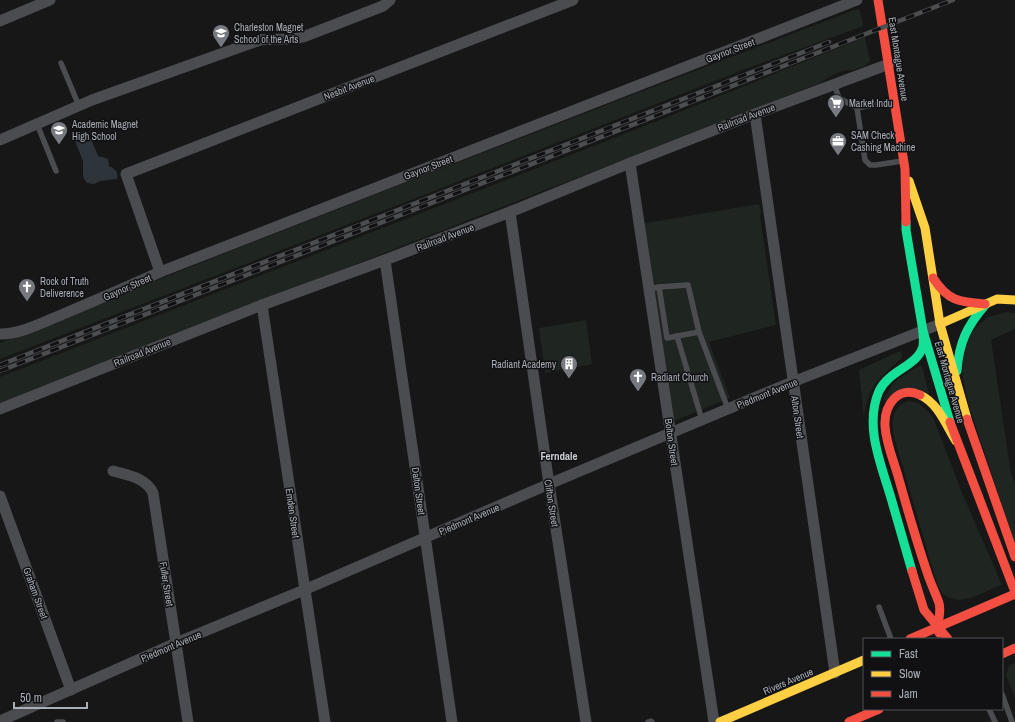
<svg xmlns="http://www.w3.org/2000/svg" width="1015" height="722" viewBox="0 0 1015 722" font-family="'Archivo Narrow',sans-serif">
  <rect width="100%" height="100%" fill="#171717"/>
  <g fill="#1f2520">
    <path d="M857 9 860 11 863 26 748 68 411 200 0 359V343L12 338C293 225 575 117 857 9Z"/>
    <path d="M865 37 870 61C860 72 852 68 840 72 833 74 827 79 820 83L0 403V377L660 120Z"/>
    <path d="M759 204 761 212 760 216 776 325 709 342 730 398 674 421 640 224Z"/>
    <path d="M1007 312 1015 313V329L991 340 1011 473 1015 483V544L969 406 963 379V360L967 340 974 330 988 317Z"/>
    <path d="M586 320 592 364 545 373 539 328Z"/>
    <path d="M901 351 902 358C879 379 867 386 864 419L859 370 898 352Z"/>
    <path d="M920 365 922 367 929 393 882 401 895 381Z"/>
    <path d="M908 401 919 403 933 417 962 493 1002 585C985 590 960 609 943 594 939 590 937 582 935 577L894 437C891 422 892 406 908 401Z"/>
    <path d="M1015 662V698L1006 675 1009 666Z"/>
  </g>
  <path fill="#2d343a" d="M86 131 89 134 98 156 100 157H103L108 159 109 166C114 168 119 172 117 179L100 181 94 184 87 183 83 177V161L75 141 76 135 77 133Z"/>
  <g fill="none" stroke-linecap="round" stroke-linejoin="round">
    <g stroke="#4b4c50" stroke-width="5.5">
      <path d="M61 63 79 106"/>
      <path d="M834 84 839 98 857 108 894 101"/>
      <path d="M857 108 865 160 870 165H876L902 161"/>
      <path d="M37 124 56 171"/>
      <path d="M659 287 688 285 699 332"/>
      <path d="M649 289 659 287 667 338 699 332 728 409"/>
      <path d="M677 336 702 420"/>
      <path d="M879 607 891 639"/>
      <path d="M1002 694 1012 722"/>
      <path d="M989 709 995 722"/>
      <path d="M57 722H63"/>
      <path d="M648 722 651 721 652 722"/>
    </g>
    <g stroke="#4b4c50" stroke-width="11">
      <path d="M0 21 50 0"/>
      <path d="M755 114 835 673"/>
      <path d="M0 140 92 100 260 40C274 38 289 41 303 37L383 6 390 0"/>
      <path d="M630 163 714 722"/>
      <path d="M510 212 549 484 586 722"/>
      <path d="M385 260 452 722"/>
      <path d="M160 272 126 174 573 0"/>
      <path d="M262 305 325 722"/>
      <path d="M0 334C21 334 41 323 61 315 94 301 127 287 160 272L857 0"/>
      <path d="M0 409 262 305 385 260 510 212 630 163 755 114 889 64"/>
      <path d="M113 471C128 475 146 478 153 493L188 722"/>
      <path d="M0 496 71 690"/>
      <path d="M0 721 176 643 304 590 549 484 785 385 940 324"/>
    </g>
    <g stroke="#16e098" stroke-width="9">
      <path d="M906 222V230L923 331 950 422"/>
      <path d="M957 371C959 342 967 326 986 304"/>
      <path d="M912 571C905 546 898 522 891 498 881 464 864 426 879 391 889 370 918 366 923 346 924 341 923 336 923 331"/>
    </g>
    <g stroke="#ffcf43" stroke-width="9">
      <path d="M909 181 925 228 940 324 967 419"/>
      <path d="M940 324 997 299 1015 300"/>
      <path d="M920 395C938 403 946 425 956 441"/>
      <path d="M720 722 864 660"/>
    </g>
    <g stroke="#f24e42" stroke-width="9">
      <path d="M878 0 905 169 906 222"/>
      <path d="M933 278C948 301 959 302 985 304"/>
      <path d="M920 395C898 385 884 405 885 426 886 443 893 459 898 476 907 508 916 540 927 572 930 582 935 592 939 603 942 613 936 623 939 633"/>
      <path d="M967 419 1015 557"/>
      <path d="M950 422 1015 592"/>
      <path d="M912 571 924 610 948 639"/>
      <path d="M910 639 1015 594"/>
      <path d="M1002 654 1015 648"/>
      <path d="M849 722 879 709"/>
    </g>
    <defs>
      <g id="rail">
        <path d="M0 365 829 42"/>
        <path d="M0 371 953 0"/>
      </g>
    </defs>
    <use href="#rail" stroke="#4c4d4f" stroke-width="4.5"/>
    <use href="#rail" stroke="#111113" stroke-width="3" stroke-dasharray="9" stroke-linecap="butt"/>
  </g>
  <defs>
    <symbol id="school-pin" viewBox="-11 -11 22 30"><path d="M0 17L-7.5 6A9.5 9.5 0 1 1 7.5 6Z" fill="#76797f" stroke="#111113"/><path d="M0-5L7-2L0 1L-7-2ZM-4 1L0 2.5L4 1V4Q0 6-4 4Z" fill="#fff"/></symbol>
    <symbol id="supermarket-pin" viewBox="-11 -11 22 30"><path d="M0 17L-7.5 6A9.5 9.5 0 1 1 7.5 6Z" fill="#76797f" stroke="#111113"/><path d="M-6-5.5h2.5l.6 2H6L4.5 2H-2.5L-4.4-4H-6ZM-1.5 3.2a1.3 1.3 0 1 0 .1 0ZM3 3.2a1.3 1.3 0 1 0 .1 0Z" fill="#fff"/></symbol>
    <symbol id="office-pin" viewBox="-11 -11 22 30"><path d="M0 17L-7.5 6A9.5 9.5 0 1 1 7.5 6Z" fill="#76797f" stroke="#111113"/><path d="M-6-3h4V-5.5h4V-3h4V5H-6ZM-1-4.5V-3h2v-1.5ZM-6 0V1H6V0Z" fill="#fff"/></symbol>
    <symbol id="church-pin" viewBox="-11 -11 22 30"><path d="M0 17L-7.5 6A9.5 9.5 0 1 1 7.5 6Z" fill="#76797f" stroke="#111113"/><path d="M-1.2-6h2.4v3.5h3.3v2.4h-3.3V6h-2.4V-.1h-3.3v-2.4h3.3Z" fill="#fff"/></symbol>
    <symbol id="building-pin" viewBox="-11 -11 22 30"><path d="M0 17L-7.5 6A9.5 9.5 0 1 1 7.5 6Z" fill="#76797f" stroke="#111113"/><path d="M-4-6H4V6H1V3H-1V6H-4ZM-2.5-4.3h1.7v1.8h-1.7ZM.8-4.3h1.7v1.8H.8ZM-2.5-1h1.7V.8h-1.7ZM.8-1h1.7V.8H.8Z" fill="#fff"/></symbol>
  </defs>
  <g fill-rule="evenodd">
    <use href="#school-pin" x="211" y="23" width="20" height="27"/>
    <use href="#supermarket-pin" x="826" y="93" width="20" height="27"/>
    <use href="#school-pin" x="49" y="120" width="20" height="27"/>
    <use href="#office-pin" x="828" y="131" width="20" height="27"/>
    <use href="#church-pin" x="17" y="277" width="20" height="27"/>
    <use href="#building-pin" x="559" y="354" width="20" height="27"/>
    <use href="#church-pin" x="628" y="367" width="20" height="27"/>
  </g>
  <g text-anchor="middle" stroke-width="3" stroke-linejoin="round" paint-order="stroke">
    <g font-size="10" fill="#a9aeb7" stroke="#111113" text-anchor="start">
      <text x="234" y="31">Charleston Magnet<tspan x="234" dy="12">School of the Arts</tspan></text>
      <text x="849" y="107">Market Indu</text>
      <text x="72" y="128">Academic Magnet<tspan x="72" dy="12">High School</tspan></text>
      <text x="851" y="139">SAM Check<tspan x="851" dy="12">Cashing Machine</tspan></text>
      <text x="40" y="285">Rock of Truth<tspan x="40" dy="12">Deliverence</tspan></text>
      <text x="556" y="368" text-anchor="end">Radiant Academy</text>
      <text x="651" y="381">Radiant Church</text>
    </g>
    <g font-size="10" fill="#a9aeb7" stroke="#111113">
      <text transform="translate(730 50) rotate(-21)" y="4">Gaynor Street</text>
      <text transform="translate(899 59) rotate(81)" y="4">East Montague Avenue</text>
      <text transform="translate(349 87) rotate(-21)" y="4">Nesbit Avenue</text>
      <text transform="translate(746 117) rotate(-21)" y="4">Railroad Avenue</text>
      <text transform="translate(428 167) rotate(-21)" y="4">Gaynor Street</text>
      <text transform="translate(445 237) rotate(-21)" y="4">Railroad Avenue</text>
      <text transform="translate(127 287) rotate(-24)" y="4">Gaynor Street</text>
      <text transform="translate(142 352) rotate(-22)" y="4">Railroad Avenue</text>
      <text transform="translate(950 382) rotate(74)" y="4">East Montague Avenue</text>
      <text transform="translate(767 393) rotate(-22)" y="4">Piedmont Avenue</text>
      <text transform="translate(798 417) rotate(82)" y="4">Alton Street</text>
      <text transform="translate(672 442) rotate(82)" y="4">Bolton Street</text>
      <text transform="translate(419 491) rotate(82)" y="4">Dalton Street</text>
      <text transform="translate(552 503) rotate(81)" y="4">Clifton Street</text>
      <text transform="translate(293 513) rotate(82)" y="4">Emden Street</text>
      <text transform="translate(469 519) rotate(-23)" y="4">Piedmont Avenue</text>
      <text transform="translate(167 584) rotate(81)" y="4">Fuller Street</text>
      <text transform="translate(36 593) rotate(70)" y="4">Graham Street</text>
      <text transform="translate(171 646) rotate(-23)" y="4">Piedmont Avenue</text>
      <text transform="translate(788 681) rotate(-23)" y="4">Rivers Avenue</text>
    </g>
    <g font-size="11" font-weight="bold" fill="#cacdd3" stroke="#111113">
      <text x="559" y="460">Ferndale</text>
    </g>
  </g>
  <rect x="863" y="638" width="140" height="72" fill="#111113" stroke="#4e5055"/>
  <rect x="871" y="651" width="20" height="6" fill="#16e098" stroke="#4e5055"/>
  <text x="899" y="658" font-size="12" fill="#a9aeb7">Fast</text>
  <rect x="871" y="671" width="20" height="6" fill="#ffcf43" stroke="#4e5055"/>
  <text x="899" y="678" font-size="12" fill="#a9aeb7">Slow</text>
  <rect x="871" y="691" width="20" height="6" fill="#f24e42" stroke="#4e5055"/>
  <text x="899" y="698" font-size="12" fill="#a9aeb7">Jam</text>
  <path d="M14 702v6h73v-6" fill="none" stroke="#a9aeb7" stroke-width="2"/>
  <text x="20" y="702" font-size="12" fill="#a9aeb7" stroke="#111113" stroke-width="3" paint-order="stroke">50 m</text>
</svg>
